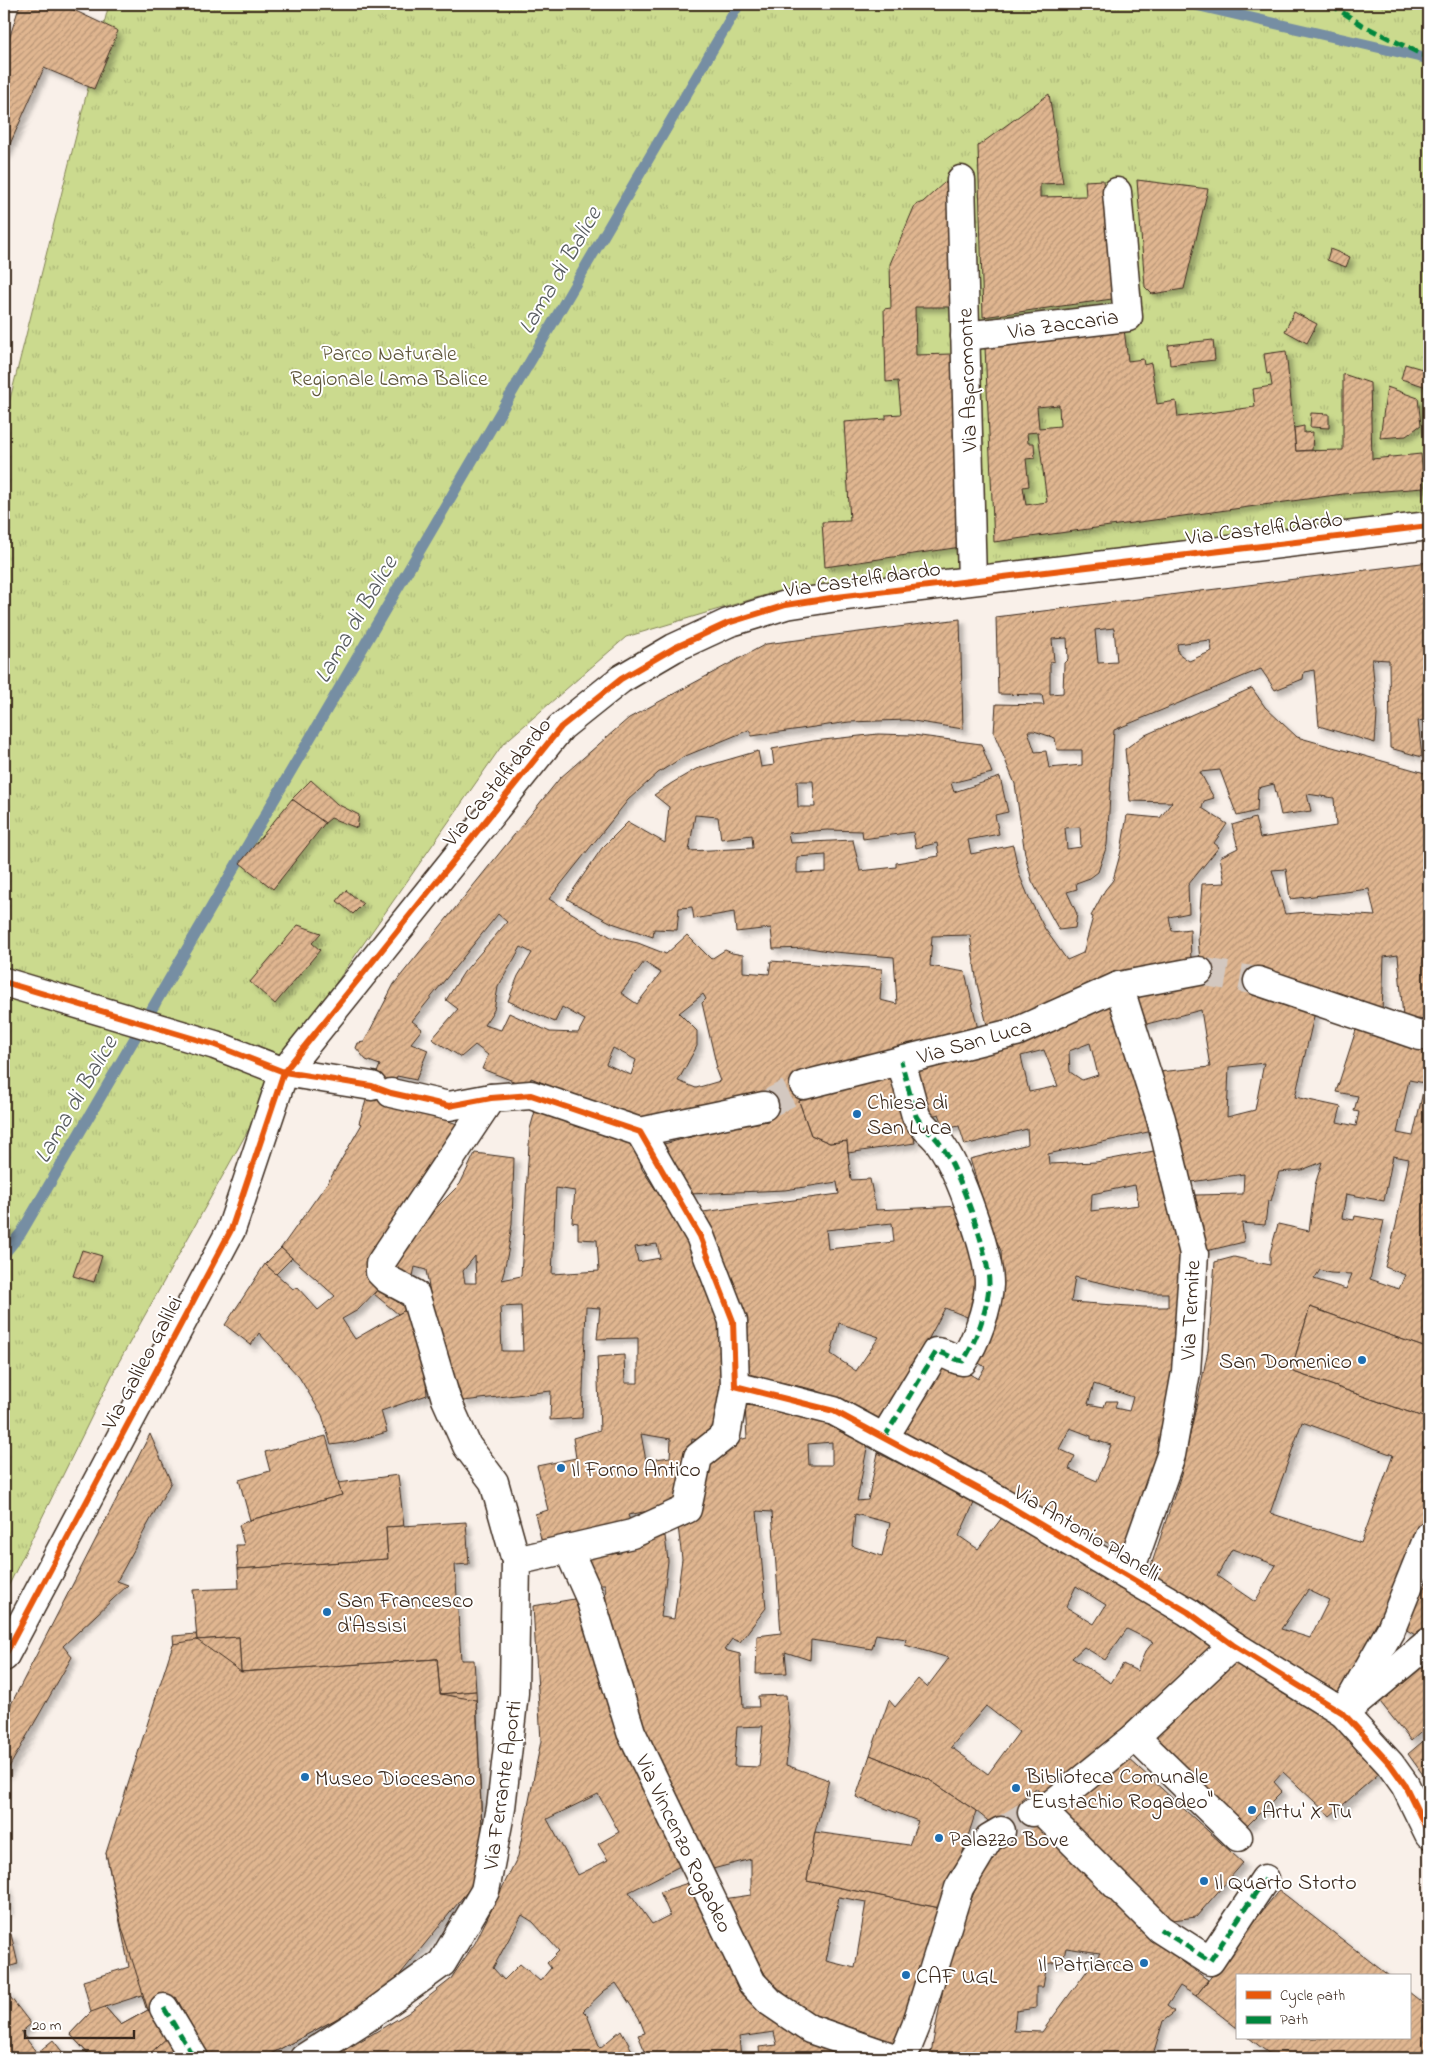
<svg xmlns="http://www.w3.org/2000/svg" width="1433" height="2062" viewBox="0 0 1433 2062" font-family="'Indie Flower',sans-serif">
  <defs>
    <pattern id="grass-tufts" width="24" height="20" patternUnits="userSpaceOnUse" patternTransform="scale(1.25)"><rect width="24" height="20" fill="#cbda8e"/><path d="M3 7l-1-3M5 7V3M7 7l1-3M15 17l-1-3M17 17v-4M19 17l1-3" fill="none" stroke="#afbb7a"/></pattern>
    <pattern id="building-hatch" width="6" height="6" patternUnits="userSpaceOnUse" patternTransform="scale(1.25)"><rect width="6" height="6" fill="#e0b690"/><path d="M-1 1l2-2M0 6l6-6M5 7l2-2" fill="none" stroke="#b79475"/></pattern>
    <filter id="shadow"><feDropShadow dx="4.5" dy="4.5" stdDeviation="2.5" flood-color="#0004"/></filter>
  </defs>
  <rect width="100%" height="100%" fill="#f9f0e9"/>
  <filter id="ink" filterUnits="userSpaceOnUse"><feTurbulence type="fractalNoise" baseFrequency=".02" numOctaves="2"/><feDisplacementMap in="SourceGraphic" scale="10" xChannelSelector="R" yChannelSelector="G"/><feConvolveMatrix kernelMatrix="1 2 1 2 8 2 1 2 1" color-interpolation-filters="sRGB"/></filter>
  <g filter="url(#ink)">
    <path fill="url(#grass-tufts)" stroke="#838256" d="M109 4H1429V534L779 591 626 637 503 744 308 1023 116 1367 4 1595V423Z"/>
    <g fill="none" stroke-linecap="round" stroke-linejoin="round">
      <g stroke="#768ea3" stroke-width="11">
        <path d="M1191 4 1429 59"/>
        <path d="M4 1254 21 1233 739 4"/>
      </g>
    </g>
    <g fill="url(#building-hatch)" stroke="#3b2a1e" fill-rule="evenodd" filter="url(#shadow)">
      <path d="M20 4H61L118 31 94 89 44 68 6 153H4V55Z"/>
      <path d="M1049 94 1063 183 1040 184V197L1086 196 1085 181 1103 180 1112 299 983 317 978 146Z"/>
      <path d="M1137 180 1208 189 1184 289 1152 294 1145 287Z"/>
      <path d="M945 182 949 185 953 307H915L916 355 952 354 961 547 825 567 822 522 850 521 844 422 886 419V415L901 414 898 381 886 382 884 309 891 308 890 264 915 205 923 202Z"/>
      <path d="M1330 249 1350 257 1346 267 1327 260Z"/>
      <path d="M1294 312 1317 324 1307 343 1285 331Z"/>
      <path d="M1124 329 1128 361 1143 359 1144 365 1151 363 1157 404 1176 401 1178 417 1255 407 1253 389 1272 386 1270 373 1267 374 1264 354 1286 351 1296 451 1343 450V374L1370 383 1372 459 1421 454 1424 488 1343 494 994 542 985 347ZM1059 405 1060 426 1039 428 1037 407ZM1038 432 1047 502 1026 505 1023 487 1029 486 1026 459 1035 458 1034 443H1028L1027 433Z"/>
      <path d="M1213 340 1215 360 1170 365 1168 345Z"/>
      <path d="M1405 364 1429 371 1427 387 1401 379Z"/>
      <path d="M1387 387 1418 398 1421 425 1406 436 1380 438Z"/>
      <path d="M1311 413 1329 414V428L1310 427Z"/>
      <path d="M1304 426V433L1313 432 1312 450 1296 451 1294 428Z"/>
      <path d="M1429 562V719L1418 721 1422 757 1390 748 1389 660 1372 659 1377 715 1375 743 1319 726 1314 670 1304 672 1303 679 1275 690 1261 669 1114 730 1107 845 1098 872 1090 878 1076 883 1077 889 1067 892 1077 914 1075 928 1059 930 1032 881 1025 854 1015 784 994 733 996 704 1044 705 1042 695 998 694 996 617ZM1114 628 1117 662 1098 663 1095 630ZM1067 638 1068 659 1064 663 1063 693 1050 694V662L1054 661 1052 639ZM1210 640 1212 651 1189 661 1178 653 1177 644ZM1028 731H1034L1055 738 1057 750H1082V765L1049 768 1046 751 1035 752ZM1080 827 1081 847 1067 849 1065 828Z"/>
      <path d="M960 619 963 729 907 720 849 722 752 736 749 730 683 757 658 773 628 800 549 899 611 937 638 943 666 954 687 935 711 959 725 950 732 953 743 955V972L769 974 771 961 882 969 880 1000 897 1004 894 957 834 952 810 948 773 949 771 928 736 932 734 912 694 919 692 907 679 908 677 930 654 929 653 937 612 923 567 899 602 848 628 822 665 843 669 807 654 795 672 783 696 769 758 751 761 767 774 765 772 749 814 741 878 734 913 735 981 744 992 773 951 783 954 792 1000 777 1008 812 995 815 999 834 968 840 971 854 1013 845 1019 874 1030 900 1045 929 1067 960 1083 953 1093 917 1091 916 1105 890 1113 880 1121 851 1127 815 1160 818 1172 802 1130 801 1125 749 1143 736 1252 688 1265 707 1297 737 1425 773 1429 816V1020L1403 1018 1398 955 1384 957 1382 1012H1315L1295 1097 1341 1107 1337 1122 1356 1126 1359 1112 1354 1111 1358 1096 1336 1092 1356 1030 1429 1049V1349L1310 1307 1291 1371 1429 1419V1508L1391 1605 1341 1693 1244 1641 1148 1575 1181 1475 1200 1389 1208 1350 1215 1262 1234 1257 1270 1265V1253L1278 1224 1309 1231 1315 1185 1322 1162 1302 1170 1279 1172 1271 1201 1268 1200 1265 1225 1242 1223 1244 1242 1202 1252 1195 1195 1243 1194 1244 1174 1191 1182 1158 1072 1210 1067 1201 1010 1143 1025 1133 988 1200 962 1198 938 1202 884 1225 883 1220 857 1238 848 1232 825 1255 818 1260 838 1336 826 1334 798 1307 794 1311 811 1281 815 1274 784 1258 788 1257 811 1237 816 1220 770 1200 772 1214 798 1204 801 1202 808 1227 824 1214 843 1219 847 1188 885 1189 913 1169 917 1172 931 1190 929 1191 962 988 1029 977 984 970 935 932 936 930 966 965 972 979 1034 799 1101 811 1135 830 1143 847 1141 851 1180 870 1179 876 1210 962 1206 984 1286 972 1319 945 1308 883 1425 816 1390 742 1374 748 1341 742 1305 703 1212 839 1194 837 1182 785 1190 689 1194 664 1144 717 1130 768 1121 761 1097 657 1130 531 1078 529 1087 482 1069 488 1055 475 1045 461 1057 432 1039 458 1009 446 1000 464 972 507 922 498 914 412 1021 422 1029 411 1043 428 1050 416 1080 397 1076 394 1087 374 1080 380 1065 366 1060 356 1048 358 1043 364 1042 394 984 560 778 629 718 766 644ZM797 781H813L815 807H798ZM695 815 718 817 721 839 752 835 753 848 689 851ZM827 830 862 831 863 839 913 832 916 848 937 843 939 856 896 863V867L860 871 853 840 790 843 788 833ZM826 855V872L797 873V857ZM1286 869 1290 899 1369 889 1375 916 1307 912 1285 914 1272 870ZM521 947 532 953 518 976 508 1001 555 1022 562 1007 585 1020 578 1033 550 1032 509 1013 501 1030 484 1025 494 1010 498 987ZM644 962 661 973 637 1004 621 993ZM703 994 706 999 702 1003 717 1068H715L720 1081 696 1088 678 1081 697 1046V1031L679 1013ZM613 1048 636 1060 631 1075 606 1064ZM1264 1063 1255 1110 1227 1117 1229 1067ZM1409 1080 1425 1083 1413 1136 1397 1133ZM1393 1156 1409 1159 1396 1225 1385 1267 1405 1275 1399 1289 1370 1279 1384 1221 1355 1216 1354 1220 1342 1218 1346 1194 1384 1201ZM892 1223 894 1242 828 1249 826 1230ZM1320 1270 1330 1273 1352 1274 1346 1289 1314 1279ZM839 1323 879 1337 856 1371 831 1354ZM1302 1422 1393 1455 1361 1543 1270 1513ZM1232 1549 1276 1565 1255 1602 1217 1576ZM1308 1590 1329 1600 1310 1638 1281 1629Z"/>
      <path d="M311 780 337 804 359 815 357 828 331 818 325 823 292 799Z"/>
      <path d="M292 799 325 823 273 889 240 863Z"/>
      <path d="M346 890 363 904 353 914 337 901Z"/>
      <path d="M298 925 321 933 312 943 320 950 275 1004 250 982Z"/>
      <path d="M1116 998 1157 1130 1048 1154 1049 1164 1096 1162 1164 1149 1189 1308 1153 1501 1131 1555 897 1434 943 1358 978 1379 985 1367 974 1360 1002 1276 1001 1251 991 1228 970 1159 1028 1144 1027 1129 965 1145 959 1126 945 1129 939 1114 927 1117 914 1065ZM1090 1043 1098 1075 1082 1080 1070 1072 1069 1051ZM1044 1050 1058 1086 1029 1092 1021 1056ZM1135 1185 1139 1205 1091 1211 1092 1194ZM1075 1277 1148 1293H1168V1307H1143L1071 1302ZM1094 1384 1133 1397 1129 1411 1115 1408 1117 1401H1106L1104 1407 1088 1404ZM1070 1428 1091 1436V1439L1111 1445 1097 1481 1069 1469 1075 1456 1059 1449Z"/>
      <path d="M901 1069 915 1143 848 1153 847 1141 830 1143 811 1135 799 1101Z"/>
      <path d="M369 1091 388 1102 464 1126 396 1224 366 1274 379 1288 358 1310 342 1319 355 1339 407 1309 423 1341 427 1395 381 1411 387 1432 353 1442 331 1445 322 1415 299 1377 259 1333 251 1345 225 1325 265 1264 293 1289 297 1287 318 1310 335 1296 281 1248 330 1179 362 1124 359 1123Z"/>
      <path d="M537 1104 628 1134 639 1156 642 1169 691 1243 723 1326 725 1420 710 1441 692 1439 684 1504 628 1515 632 1526 543 1547 535 1514 548 1510 537 1466 576 1458 573 1438 600 1430 597 1357 624 1355 625 1383H638V1338L597 1339 600 1308 586 1307 582 1418 550 1420 551 1391 463 1401 436 1328 426 1270 415 1267 413 1276 387 1267 438 1206 460 1184 475 1153 514 1158 512 1224 508 1252 502 1280 521 1276 530 1129ZM556 1188 575 1191 572 1222 578 1223V1239L597 1240 599 1271 552 1274ZM657 1244 660 1258 638 1262 635 1247ZM475 1256 476 1283H465L463 1271ZM521 1306 523 1351H502L500 1307ZM641 1434 671 1439 670 1457 656 1459V1465L647 1466Z"/>
      <path d="M4 1224 11 1227 7 1241 4 1240Z"/>
      <path d="M281 1248 292 1258 276 1274 265 1264Z"/>
      <path d="M82 1250 102 1256 94 1282 73 1276Z"/>
      <path d="M379 1288 407 1309 398 1314 374 1294Z"/>
      <path d="M1310 1307 1429 1349V1419L1291 1371Z"/>
      <path d="M745 1405 805 1412 840 1431 868 1443 857 1501 868 1500 878 1453 975 1501 959 1536 978 1549 1004 1515 1105 1569 1215 1649 1045 1799 1036 1788 1021 1800 1037 1819 1160 1945 1208 1980 1196 1996 1180 1986 1167 2006 1175 2012 1163 2021 1152 2058H930L951 1946 988 1860 1008 1837 976 1811 928 1779 870 1755 889 1700 895 1707 918 1679 927 1687 949 1658 905 1645 906 1639 876 1634 872 1649 811 1640 810 1660 785 1652 787 1673 756 1674 757 1636 781 1633 772 1512 757 1511 766 1608 740 1642 732 1639 724 1650 740 1654 743 1707H759L758 1696 786 1695 790 1727 786 1765 829 1780 815 1832 807 1881 945 1909 898 2044 801 2010 766 1976 723 1899 751 1895V1859L709 1870 642 1729 606 1605 605 1584H590L588 1557 621 1553 620 1546 665 1536 668 1561 661 1617 674 1619 682 1559 678 1526 688 1525 714 1453 734 1441 747 1438ZM832 1442V1465H809L808 1444ZM855 1514 890 1523 882 1556 852 1546ZM1076 1586 1106 1605 1094 1624 1066 1607ZM1127 1629 1153 1642 1145 1652 1137 1671 1123 1664 1111 1683 1072 1658 1084 1647 1105 1660ZM986 1706 1019 1732 988 1774 951 1747ZM763 1726 759 1767 734 1766 737 1727ZM839 1897 866 1902 855 1968 826 1961ZM1066 1948 1100 1953 1042 2032 1014 2031 1016 2011 1036 2008V1987H1043L1047 1964 1063 1961Z"/>
      <path d="M150 1434 171 1482 117 1581 128 1585 63 1646 72 1657 4 1776V1718Z"/>
      <path d="M326 1436 342 1495 250 1520 239 1480 270 1471 265 1452Z"/>
      <path d="M398 1475 404 1526 386 1527 388 1559 238 1569 236 1545H244L239 1525 250 1520 342 1495 338 1483Z"/>
      <path d="M466 1522 469 1564 455 1565 461 1660H474L476 1691 440 1694 437 1659 241 1672 239 1637 197 1640 193 1590 239 1588 238 1569 388 1559 386 1527Z"/>
      <path d="M1429 1566V1630L1419 1637 1403 1628Z"/>
      <path d="M580 1598 684 1864 629 1892 652 1924 670 1915 660 1892 691 1882 738 1983 854 2058H760L759 2047 777 2045 774 2032 739 2037 741 2058H648L638 2035 645 2033 639 2018 616 1983 604 1991 583 2011 587 2015 600 2048 621 2030 636 2058H492V2056H482V2058H336L339 2056 338 2054 408 2013 450 1980 475 1943 518 1856 541 1741 533 1606ZM598 1794 619 1832 598 1844 608 1860 578 1875 547 1819ZM522 1915 533 1922 559 1951 547 1963 551 1968 540 1981 520 1964 504 1980 493 1968Z"/>
      <path d="M196 1634 197 1640 239 1637 241 1672 270 1670 279 1778 386 1769 378 1663 437 1659 440 1694 476 1691 484 1871 325 1882 385 1993 263 2058H208L197 2040 303 1989 286 1950 266 1945 193 1963 170 1976 176 1997 146 2008 142 1995 105 2007 121 2025 148 2010 170 2035 184 2058H87L90 2056 70 2034 91 2012 83 1981 129 1967 106 1853 190 1837 173 1636ZM242 1851 243 1877 214 1885 209 1857Z"/>
      <path d="M197 1640 241 1672 437 1659 440 1694 476 1700 484 1871 385 1993 263 2058H209L176 1997 148 2010 122 1928 106 1853 173 1644Z"/>
      <path d="M1429 1653V1725L1411 1741 1377 1698Z"/>
      <path d="M1232 1660 1333 1717 1382 1771 1330 1816 1283 1772 1274 1782 1282 1791 1247 1826 1153 1734Z"/>
      <path d="M1429 1736V1783L1408 1754Z"/>
      <path d="M870 1755 928 1779 976 1811 945 1909 807 1881 815 1832 909 1845 918 1821 856 1797Z"/>
      <path d="M1127 1757 1243 1863 1196 1917 1165 1921 1057 1815Z"/>
      <path d="M4 1885 7 1886 8 1909 4 1912Z"/>
      <path d="M1279 1890 1389 1976H1237V2028L1196 1996Z"/>
      <path d="M11 1934 18 1964 4 1968V1937Z"/>
      <path d="M4 1989 31 2024 21 2032 37 2053 53 2040 67 2058H4Z"/>
      <path d="M1409 1992 1429 2008V2058H1275L1249 2038H1409Z"/>
      <path d="M105 2007 121 2025 148 2010 170 2035 145 2058H92L70 2034 91 2012Z"/>
    </g>
    <g fill="none" stroke-linecap="round" stroke-linejoin="round">
      <g stroke="#d3c8c0" stroke-width="28" stroke-dasharray="28 14" stroke-linecap="butt">
        <path d="M1199 971 1258 981"/>
        <path d="M764 1106 804 1085"/>
        <path d="M1001 1831 1032 1812"/>
      </g>
      <defs>
        <g id="minor">
          <path d="M961 180 972 580"/>
          <path d="M965 336 1128 317 1117 192"/>
          <path d="M1258 981 1420 1036H1429"/>
          <path d="M4 982 215 1045 284 1072 372 1086"/>
          <path d="M1119 986 1161 1119 1194 1254 1186 1372 1171 1455 1128 1576"/>
          <path d="M804 1085 1016 1032 1119 986 1199 971"/>
          <path d="M391 1093 449 1106 491 1098 531 1095 640 1132 764 1106"/>
          <path d="M491 1098 380 1264V1272L387 1279 415 1294 446 1399 467 1446 494 1482 516 1561"/>
          <path d="M735 1386 834 1411 999 1500 1188 1612 1233 1645 1343 1713 1390 1764 1405 1785 1429 1834"/>
          <path d="M884 1438 936 1352C946 1352 953 1360 963 1361 976 1342 988 1308 989 1285 990 1255 959 1170 941 1145 934 1134 922 1127 916 1116L901 1061"/>
          <path d="M568 1549 590 1598 631 1732 752 1983 770 2002 810 2029 894 2058"/>
          <path d="M4 1657 231 1230 284 1072 561 727 621 679 674 648 728 623 786 605 837 597 1429 526"/>
          <path d="M1356 1703 1429 1642"/>
          <path d="M1343 1713 1391 1629 1429 1535"/>
          <path d="M1135 1737 1238 1837"/>
          <path d="M1040 1809 1160 1929 1210 1961 1265 1879"/>
          <path d="M1032 1812 1052 1804 1135 1737 1233 1645"/>
          <path d="M164 2008 194 2058"/>
          <path d="M304 2058 365 2019 442 1963 485 1891 501 1808 514 1693 516 1561 632 1534 687 1509 698 1457 726 1435 735 1386 733 1321 700 1236 640 1132"/>
          <path d="M903 2058 916 2026 959 1888 989 1838 1001 1831"/>
        </g>
      </defs>
      <use href="#minor" stroke="#3b2a1e" stroke-width="31"/>
      <use href="#minor" stroke="#fff" stroke-width="28"/>
      <g stroke="#00873e" stroke-width="5" stroke-dasharray="10 5" stroke-linecap="butt">
        <path d="M1330 4 1362 25 1429 58"/>
        <path d="M884 1438 936 1352C946 1352 953 1360 963 1361 976 1342 988 1308 989 1285 990 1255 959 1170 941 1145 934 1134 922 1127 916 1116L901 1061"/>
        <path d="M1160 1929 1210 1961 1265 1879"/>
        <path d="M164 2008 194 2058"/>
      </g>
      <defs>
        <g id="cycleway">
          <path d="M4 982 215 1045 284 1072 372 1086 391 1093 449 1106 491 1098 531 1095 640 1132 700 1236 733 1321 735 1386 834 1411 999 1500 1188 1612 1233 1645 1343 1713 1390 1764 1405 1785 1429 1834"/>
          <path d="M4 1657 231 1230 284 1072 561 727 621 679 674 648 728 623 786 605 837 597 1429 526"/>
        </g>
      </defs>
      <use href="#cycleway" stroke="#fff" stroke-width="9"/>
      <use href="#cycleway" stroke="#e8590c" stroke-width="6"/>
    </g>
  </g>
  <g fill="#1f6fb2" stroke="#fff" stroke-width="2">
    <circle cx="857" cy="1114" r="5"/>
    <circle cx="1362" cy="1360" r="5"/>
    <circle cx="561" cy="1468" r="5"/>
    <circle cx="327" cy="1612" r="5"/>
    <circle cx="305" cy="1777" r="5"/>
    <circle cx="1016" cy="1788" r="5"/>
    <circle cx="1252" cy="1810" r="5"/>
    <circle cx="939" cy="1838" r="5"/>
    <circle cx="1204" cy="1881" r="5"/>
    <circle cx="1144" cy="1963" r="5"/>
    <circle cx="906" cy="1975" r="5"/>
  </g>
  <g text-anchor="middle" stroke-width="4" stroke-linejoin="round" paint-order="stroke">
    <g font-size="22" fill="#3b2a1e" stroke="#fff">
      <text transform="translate(1063 323) rotate(-8)" y="8">Via Zaccaria</text>
      <text transform="translate(966 380) rotate(-92)" y="8">Via Aspromonte</text>
      <text transform="translate(1264 527) rotate(-7)" y="8">Via Castelfidardo</text>
      <text transform="translate(862 578) rotate(-8)" y="8">Via Castelfidardo</text>
      <text transform="translate(496 781) rotate(-51)" y="8">Via Castelfidardo</text>
      <text transform="translate(974 1040) rotate(-16)" y="8">Via San Luca</text>
      <text transform="translate(1189 1310) rotate(-87)" y="8">Via Termite</text>
      <text transform="translate(141 1362) rotate(-62)" y="8">Via Galileo Galilei</text>
      <text transform="translate(1088 1532) rotate(31)" y="8">Via Antonio Planelli</text>
      <text transform="translate(501 1785) rotate(-82)" y="8">Via Ferrante Aporti</text>
      <text transform="translate(685 1843) rotate(64)" y="8">Via Vincenzo Rogadeo</text>
    </g>
    <g font-size="22" fill="#5f563a" stroke="#fff">
      <text x="389" y="360">Parco Naturale<tspan x="389" dy="25">Regionale Lama Balice</tspan></text>
    </g>
    <g font-size="22" fill="#3b2a1e" stroke="#fff" text-anchor="start">
      <text x="867" y="1109">Chiesa di<tspan x="867" dy="25">San Luca</tspan></text>
      <text x="1352" y="1368" text-anchor="end">San Domenico</text>
      <text x="571" y="1476">Il Forno Antico</text>
      <text x="337" y="1607">San Francesco<tspan x="337" dy="25">d'Assisi</tspan></text>
      <text x="1026" y="1783">Biblioteca Comunale<tspan x="1026" dy="25">"Eustachio Rogadeo"</tspan></text>
      <text x="315" y="1785">Museo Diocesano</text>
      <text x="1262" y="1818">Artu' X Tu</text>
      <text x="949" y="1846">Palazzo Bove</text>
      <text x="1214" y="1889">Il Quarto Storto</text>
      <text x="1134" y="1971" text-anchor="end">Il Patriarca</text>
      <text x="916" y="1983">CAF UGL</text>
    </g>
    <g font-size="24" font-style="italic" fill="#585c60" stroke="#fff">
      <text transform="translate(559 270) rotate(-60)" y="8">Lama di Balice</text>
      <text transform="translate(355 619) rotate(-60)" y="8">Lama di Balice</text>
      <text transform="translate(75 1099) rotate(-60)" y="8">Lama di Balice</text>
    </g>
  </g>
  <rect width="1433" height="2062" fill="none" stroke="#fff" stroke-width="20"/>
  <rect x="10" y="10" width="1413" height="2042" fill="none" stroke="#3b2a1e" stroke-width="2" filter="url(#ink)"/>
  <rect x="1236" y="1974" width="175" height="65" fill="#ffffff" stroke="#b1aaa5"/>
  <rect x="1246" y="1991" width="25" height="8" fill="#e8590c" stroke="#b1aaa5"/>
  <text x="1280" y="2000" font-size="15" fill="#3b2a1e">Cycle path</text>
  <rect x="1246" y="2016" width="25" height="8" fill="#00873e" stroke="#b1aaa5"/>
  <text x="1280" y="2024" font-size="15" fill="#3b2a1e">Path</text>
  <path d="M25 2030v8h109v-8" fill="none" stroke="#3b2a1e" stroke-width="2.5"/>
  <text x="32" y="2030" font-size="15" fill="#3b2a1e" stroke="#ffffff" stroke-width="4" paint-order="stroke">20 m</text>
</svg>
